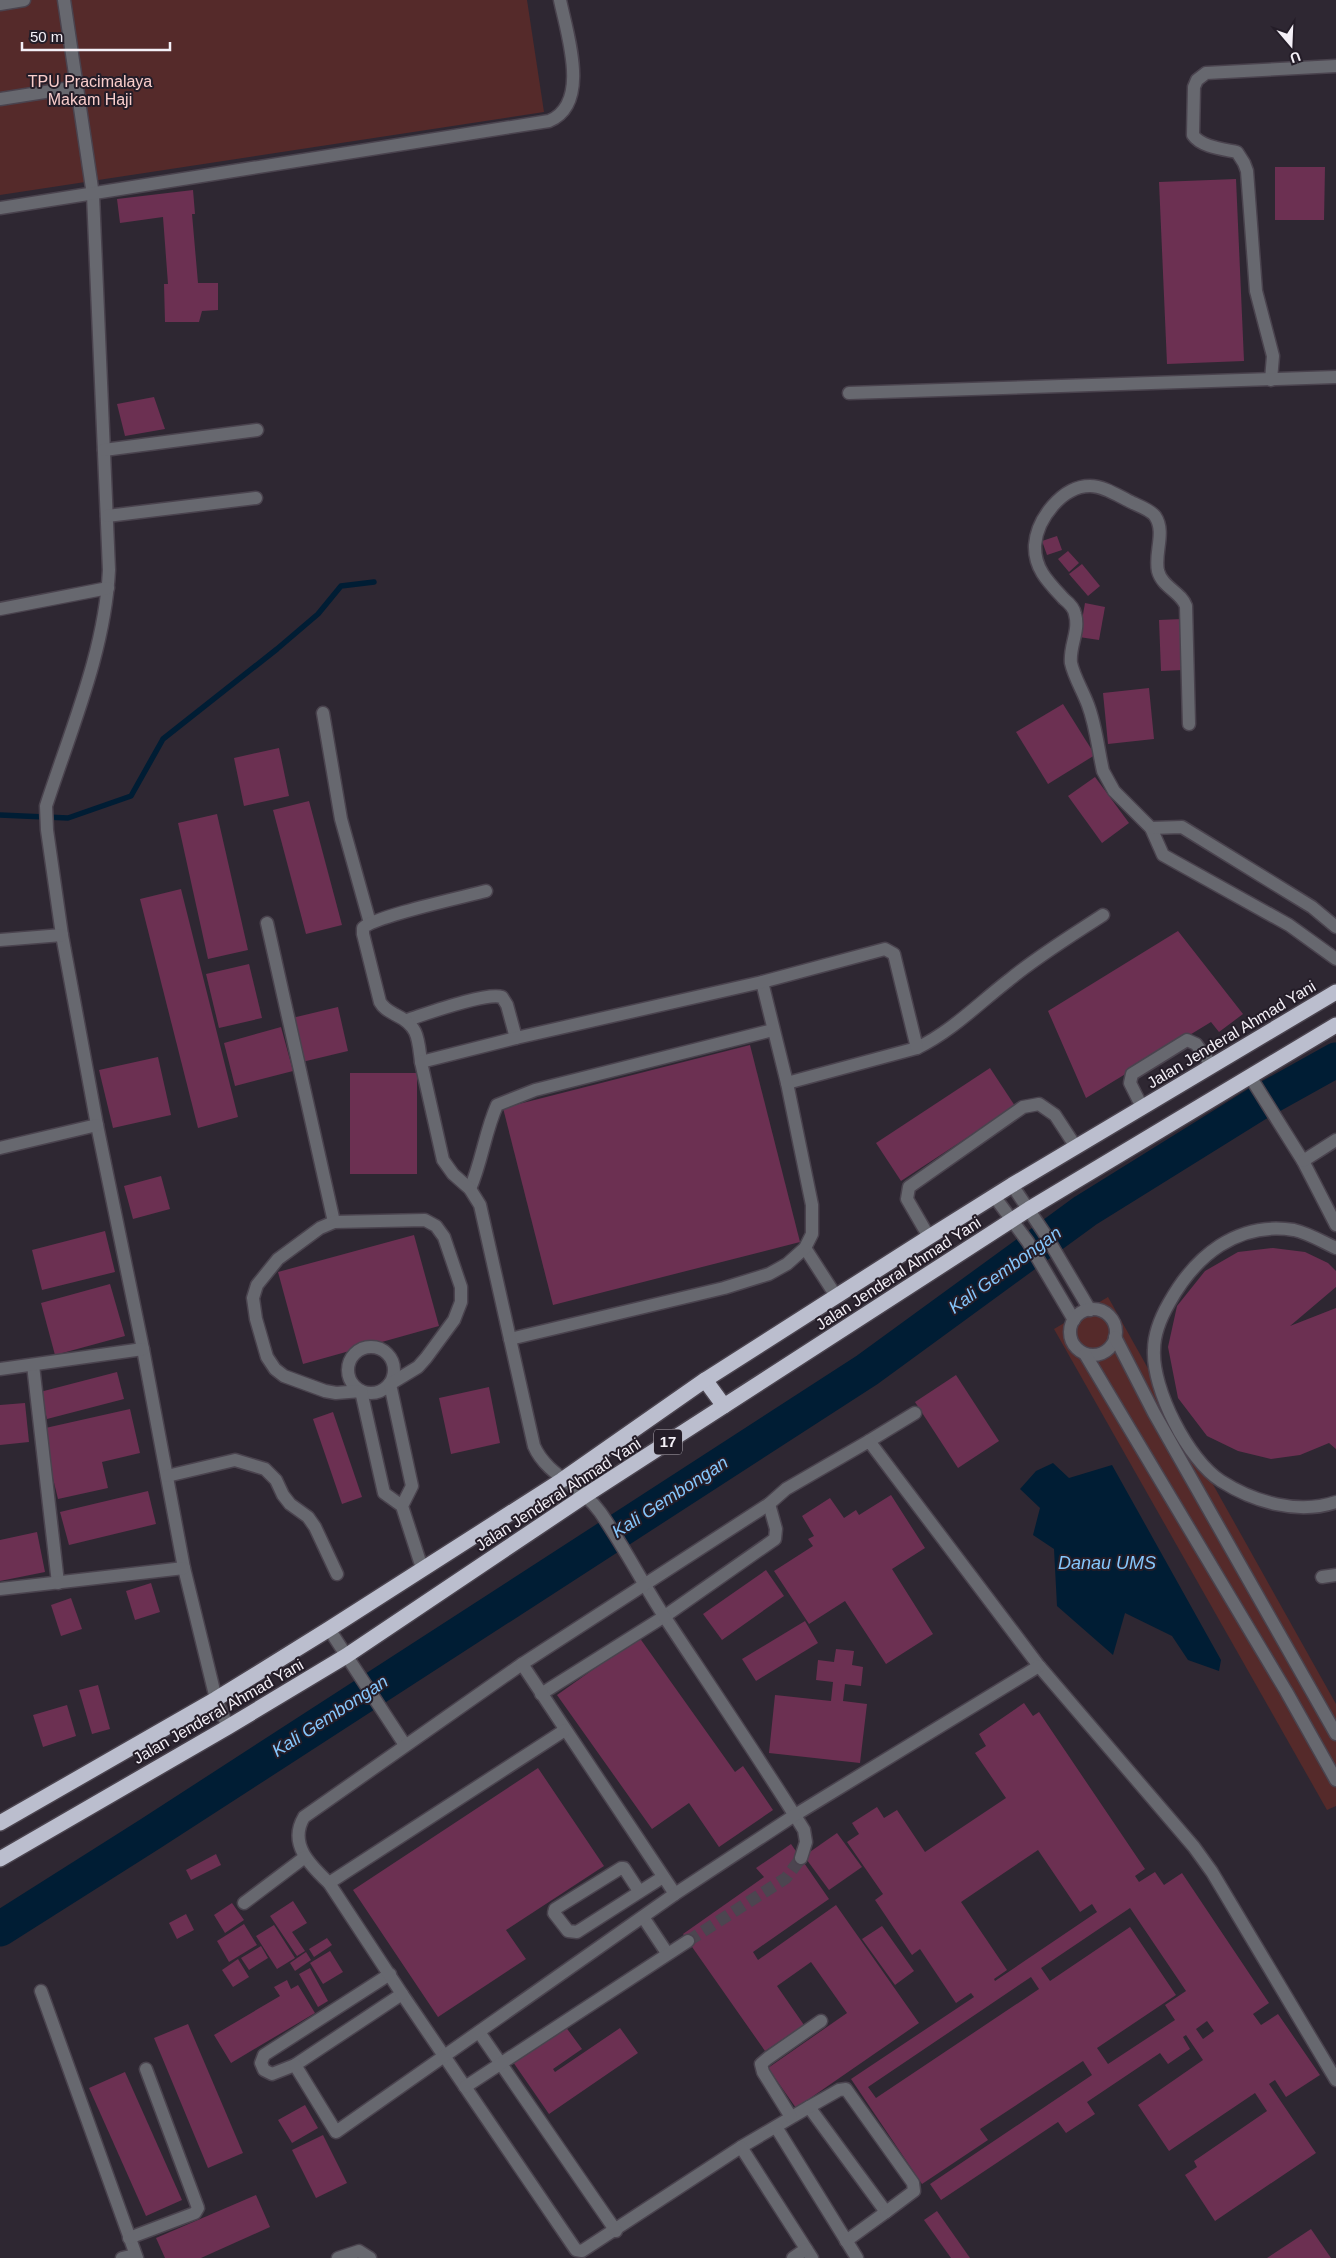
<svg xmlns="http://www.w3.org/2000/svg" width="1336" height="2258" viewBox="0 0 1336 2258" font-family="Helvetica,sans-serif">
  <rect width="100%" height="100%" fill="#2e2732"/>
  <g fill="#552a2a">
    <path d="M0 0H527L544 112 0 195Z"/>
    <path d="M1108 1297 1336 1704V1806L1327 1810 1054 1329Z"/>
  </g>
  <path fill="#001d34" d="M1053 1463 1069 1478 1112 1465 1221 1660 1219 1671 1188 1660 1172 1636 1125 1613 1113 1655 1057 1606 1054 1549 1033 1535 1040 1508 1020 1489 1036 1471Z"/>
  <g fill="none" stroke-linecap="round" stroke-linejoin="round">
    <path stroke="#001d34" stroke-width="5.5" d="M0 815 68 818 131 796 163 739 277 649 318 614 341 586 374 582"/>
    <path stroke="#001d34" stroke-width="35" d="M0 1929 150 1834 867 1370 1085 1211 1257 1104 1336 1060"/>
  </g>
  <g fill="#6c3052" fill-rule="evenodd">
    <path d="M1275 167H1325L1324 220H1275Z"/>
    <path d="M1236 179 1244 361 1167 364 1159 182Z"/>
    <path d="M193 190 195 214H192L198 283H218V310L202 311 199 322H165L164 284H168L163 217 120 223 117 199Z"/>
    <path d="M154 397 165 429 125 436 117 404Z"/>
    <path d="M1057 536 1062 550 1047 555 1042 541Z"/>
    <path d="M1068 551 1079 563 1069 572 1058 559Z"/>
    <path d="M1082 564 1100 586 1088 596 1069 574Z"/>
    <path d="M1085 603 1105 607 1099 640 1079 637Z"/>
    <path d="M1182 619 1183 670 1161 671 1159 620Z"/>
    <path d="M1149 688 1154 739 1108 744 1103 693Z"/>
    <path d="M1063 704 1095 755 1048 784 1016 732Z"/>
    <path d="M279 748 289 796 244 806 234 758Z"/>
    <path d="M1095 777 1129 823 1102 843 1068 796Z"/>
    <path d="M309 801 342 925 306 934 273 810Z"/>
    <path d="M217 814 248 950 208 959 178 823Z"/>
    <path d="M181 889 238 1117 198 1128 140 899Z"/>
    <path d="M1178 931 1243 1014 1219 1032 1211 1022 1086 1098 1048 1011Z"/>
    <path d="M249 964 262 1018 219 1028 206 974Z"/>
    <path d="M338 1007 348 1051 302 1062 292 1018Z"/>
    <path d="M281 1027 293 1071 235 1086 224 1043Z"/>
    <path d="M750 1045 800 1242 553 1305 503 1108Z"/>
    <path d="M158 1057 171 1115 113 1128 99 1070Z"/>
    <path d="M990 1068 1015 1106 901 1181 876 1143Z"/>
    <rect x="350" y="1073" width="67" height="101"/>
    <path d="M161 1176 170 1209 133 1219 124 1186Z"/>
    <path d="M105 1231 115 1272 42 1290 32 1250Z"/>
    <path d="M414 1235 439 1326 303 1364 278 1272Z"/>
    <path d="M1273 1248 1305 1252 1328 1263 1336 1271V1287L1290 1326 1336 1308V1449L1329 1443 1300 1455 1271 1459 1238 1451 1207 1436 1178 1398 1168 1347 1177 1306 1205 1271 1238 1252Z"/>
    <path d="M110 1284 125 1336 55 1355 41 1303Z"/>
    <path d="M117 1372 124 1399 47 1419 40 1392Z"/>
    <path d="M956 1375 999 1441 958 1468 915 1402Z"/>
    <path d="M489 1387 500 1443 451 1454 439 1398Z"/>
    <path d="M25 1403 29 1442 0 1445V1405Z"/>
    <path d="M130 1409 140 1453 102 1462 108 1488 58 1499 41 1429Z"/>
    <path d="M333 1412 362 1497 342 1504 313 1419Z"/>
    <path d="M148 1491 156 1524 69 1545 60 1512Z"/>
    <path d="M891 1495 925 1548 892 1569 933 1634 886 1664 845 1601 809 1624 774 1571 813 1546 808 1539 814 1536 802 1516 830 1498 844 1518 856 1510 859 1515Z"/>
    <path d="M37 1532 45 1572 0 1581V1540Z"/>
    <path d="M766 1570 784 1596 722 1640 703 1614Z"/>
    <path d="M151 1583 160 1612 135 1620 126 1591Z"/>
    <path d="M71 1598 82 1629 61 1636 51 1605Z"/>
    <path d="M805 1621 818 1643 756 1681 742 1659Z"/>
    <path d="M639 1637 735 1772 743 1766 773 1810 719 1847 689 1803 652 1829 557 1695Z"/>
    <path d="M836 1649 854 1651 852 1665 863 1667 861 1686 845 1684 843 1701 867 1704 860 1763 769 1753 775 1695 831 1701 833 1682 816 1680 818 1660 834 1662Z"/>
    <path d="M98 1685 110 1729 92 1734 79 1690Z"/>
    <path d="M1024 1703 1033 1716 1039 1712 1145 1869 1135 1876 1139 1882 1155 1872 1164 1885 1182 1873 1269 2003 1253 2014 1261 2025 1278 2014 1320 2075 1286 2097 1275 2080 1269 2084 1316 2153 1215 2221 1185 2175 1197 2167 1194 2161 1267 2111 1255 2093 1169 2151 1138 2105 1203 2060 1186 2035 1183 2037 1190 2049 1168 2064 1160 2053 1087 2102 1095 2114 1066 2133 1058 2122 941 2200 930 2184 1092 2075 1083 2061 980 2129 988 2140 922 2184 851 2079 974 1997 971 1993 956 2003 920 1949 912 1955 875 1900 883 1894 847 1842 859 1834 852 1823 877 1807 884 1818 897 1810 925 1852 1006 1798 975 1753 986 1746 979 1734ZM1038 1850 1080 1912 1092 1904 1097 1912 995 1981 994 1979 1007 1970 961 1902ZM1130 1908 1186 1991 1165 2005 1175 2020 1108 2064 1097 2048 1176 1995 1130 1927 1050 1981 1041 1968ZM1031 1977 1039 1989 876 2098 868 2087ZM1207 2021 1214 2031 1203 2039 1196 2029Z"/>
    <path d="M67 1705 76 1736 43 1747 33 1715Z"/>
    <path d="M538 1768 604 1866 506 1930 526 1959 438 2017 353 1890Z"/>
    <path d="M837 1833 862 1867 829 1890 804 1856Z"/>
    <path d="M791 1844 829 1899 753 1952 758 1960 836 1905 919 2023 796 2108 768 2068 847 2013 811 1962 777 1986 804 2025 765 2051 683 1934 764 1877 756 1868Z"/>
    <path d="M216 1854 221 1865 191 1880 186 1870Z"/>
    <path d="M293 1901 307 1923 292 1932 305 1951 297 1956 270 1916Z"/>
    <path d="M232 1903 244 1920 225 1933 214 1915Z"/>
    <path d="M186 1914 194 1930 177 1939 169 1923Z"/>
    <path d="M244 1924 257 1945 229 1962 217 1941Z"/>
    <path d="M274 1925 295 1958 277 1969 256 1936Z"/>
    <path d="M882 1926 914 1971 895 1985 862 1939Z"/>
    <path d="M327 1938 332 1945 314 1957 309 1949Z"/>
    <path d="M261 1946 268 1958 249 1970 241 1958Z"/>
    <path d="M330 1951 343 1972 323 1984 310 1963Z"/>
    <path d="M306 1952 311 1960 295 1971 290 1963Z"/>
    <path d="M238 1959 249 1977 233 1987 222 1970Z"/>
    <path d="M310 1968 328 2001 318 2007 299 1974Z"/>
    <path d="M287 1980 291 1989 298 1985 315 2013 231 2063 214 2035 280 1996 274 1987Z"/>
    <path d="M188 2024 243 2153 208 2168 154 2038Z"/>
    <path d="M565 2026 582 2049 553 2069 555 2072 620 2028 638 2053 549 2114 513 2062Z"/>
    <path d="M125 2072 182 2200 146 2216 89 2088Z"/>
    <path d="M305 2105 318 2128 292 2143 278 2120Z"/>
    <path d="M323 2135 347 2183 316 2198 292 2150Z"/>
    <path d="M256 2195 270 2227 201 2258H165L156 2238Z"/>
    <path d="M937 2211 970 2258H951L924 2220Z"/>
    <path d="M1311 2229 1331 2258H1267Z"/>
  </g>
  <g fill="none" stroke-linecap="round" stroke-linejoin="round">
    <path stroke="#4c4550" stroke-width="12" stroke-dasharray="12 6" stroke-linecap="butt" d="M688 1941 786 1878 801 1858"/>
    <defs>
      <g id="minor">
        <path d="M64 0 93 195 109 570C105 651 71 729 46 806L47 830 62 935 97 1125 143 1349 184 1568 216 1699 228 1727"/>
        <path d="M0 4 24 0"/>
        <path d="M0 99 77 87"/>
        <path d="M0 208 549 121C591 104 567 34 560 0"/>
        <path d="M1271 380 1273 356 1256 291 1247 171 1244 163 1237 152C1223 149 1201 147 1193 135L1194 87 1197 80 1206 73 1336 66"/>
        <path d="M849 393 1336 377"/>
        <path d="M104 450 257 430"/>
        <path d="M107 516 256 498"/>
        <path d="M0 609 108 588"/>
        <path d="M323 713 341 819 370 923"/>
        <path d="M1189 724 1186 606C1181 592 1162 587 1158 571 1154 553 1166 532 1155 516 1150 509 1136 505 1129 501 1117 495 1103 486 1090 486 1062 486 1037 519 1035 545 1034 569 1049 583 1064 599 1069 603 1074 608 1075 614 1080 631 1069 646 1071 663 1074 677 1083 691 1088 705 1096 726 1098 749 1103 771L1114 791 1151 828 1163 855 1289 925 1336 959"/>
        <path d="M1151 828 1182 827 1312 907 1336 927"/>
        <path d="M267 923 334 1222"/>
        <path d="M0 940 62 935"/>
        <path d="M407 1020C426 1014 485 992 502 997L507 1005 516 1038"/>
        <path d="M421 1062C418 1039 419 1026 396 1015 389 1011 384 1009 380 1002L363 934V928C375 916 464 897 486 891"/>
        <path d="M1251 1078 1303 1161 1336 1225"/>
        <path d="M787 1083 917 1048C952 1031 978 1004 1009 980 1038 956 1071 936 1103 915"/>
        <path d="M1142 1107 1130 1083 1132 1074 1187 1040 1196 1044 1212 1066"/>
        <path d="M0 1148 97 1125"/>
        <path d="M1303 1161 1336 1140"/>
        <path d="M1012 1185 1045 1234 1090 1310"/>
        <path d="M470 1189C482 1161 485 1132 497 1105L535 1090 773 1030"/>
        <path d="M994 1196 1028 1242 1074 1320"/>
        <path d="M929 1237 907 1199 909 1187 1023 1107 1039 1104 1055 1115 1076 1147"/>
        <path d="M805 1248 836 1296"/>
        <path d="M1336 1248C1323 1242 1308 1233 1294 1230 1237 1221 1195 1256 1169 1303 1161 1317 1154 1333 1154 1350 1152 1389 1188 1460 1221 1481 1254 1502 1298 1515 1336 1502"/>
        <circle cx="1093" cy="1332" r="23"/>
        <path d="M1115 1337 1154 1413 1336 1734"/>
        <path d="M510 1339 724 1288 769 1274 787 1264 805 1248 812 1234V1205L787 1083 762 982"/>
        <circle cx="371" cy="1370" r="23"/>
        <path d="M1085 1354 1286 1691 1336 1780"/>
        <path d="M33 1365 58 1583"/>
        <path d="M0 1369 143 1349"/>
        <path d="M869 1441 915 1413"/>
        <path d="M167 1476 235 1460 265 1469 276 1480 283 1495 290 1504 308 1517 315 1527 337 1574"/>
        <path d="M402 1506 412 1486 390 1384 418 1367 426 1358 454 1320 461 1302V1287L444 1237 436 1226 425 1220 334 1222 320 1228 278 1259 257 1285 253 1298 256 1319 267 1357 275 1369 284 1376 325 1391 336 1393 361 1391 384 1493 402 1506 422 1568"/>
        <path d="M1322 1577 1336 1575"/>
        <path d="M0 1589 184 1568"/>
        <path d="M329 1629 405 1745"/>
        <path d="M541 1694 665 1616 775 1539 776 1529 769 1504"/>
        <path d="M801 1858 806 1842 804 1830C759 1758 711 1687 664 1616 642 1582 623 1545 600 1512 582 1486 547 1476 534 1446L480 1205 470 1189 453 1174 443 1160 421 1062 516 1038 762 982 885 949 894 954 917 1048"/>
        <path d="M329 1883C310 1865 288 1844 304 1817L522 1664"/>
        <path d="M639 1891 624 1868H621L555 1909 554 1913 568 1931 577 1932 663 1877"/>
        <path d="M675 1894 522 1664 769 1504 786 1489 869 1441 1039 1666 1194 1847 1212 1872 1336 2080"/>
        <path d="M244 1903 305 1857"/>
        <path d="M643 1917 667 1953"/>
        <path d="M390 1974 264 2055 261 2063 264 2070 272 2074 295 2065 402 1994 576 2250 582 2251 741 2147 809 2107 886 2212 846 2241"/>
        <path d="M41 1991 137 2258"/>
        <path d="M402 1994 329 1883 565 1730"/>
        <path d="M479 2032 616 2231"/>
        <path d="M295 2065 336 2132 675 1894 795 1815 1039 1666"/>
        <path d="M465 2087 688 1941"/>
        <path d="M809 2107 839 2090 846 2089 913 2183 914 2191 886 2212"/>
        <path d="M791 2117 763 2072 761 2064 768 2058 821 2021"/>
        <path d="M776 2127 857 2258"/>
        <path d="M741 2147 812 2258"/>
        <path d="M129 2238 195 2213 198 2208 146 2069"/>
        <path d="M122 2258 135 2255"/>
        <path d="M338 2258 359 2251 370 2258"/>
        <path d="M793 2258 806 2249"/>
      </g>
      <g id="highway">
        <path d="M705 1380 724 1406"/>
        <path d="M0 1823 216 1699 329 1629 562 1480 705 1380 929 1237 1012 1185 1336 992"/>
        <path d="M0 1859 228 1727 346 1656 586 1495 1029 1209 1336 1025"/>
      </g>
    </defs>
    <use href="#minor" stroke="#4a434e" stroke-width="15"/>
    <use href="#highway" stroke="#4a434e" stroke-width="18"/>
    <use href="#minor" stroke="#67686f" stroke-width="12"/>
    <use href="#highway" stroke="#bbbece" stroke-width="15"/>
  </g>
  <g text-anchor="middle" stroke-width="4" stroke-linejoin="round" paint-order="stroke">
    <rect fill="#241d28" stroke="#b6b1b9" stroke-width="1" x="654" y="1429.5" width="28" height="25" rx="4"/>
    <g font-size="15" font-weight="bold" fill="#f4f0f7">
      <text x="668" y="1447">17</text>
    </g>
    <g font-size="16" fill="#f9cdcb" stroke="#241d28">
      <text x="90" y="87">TPU Pracimalaya<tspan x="90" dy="18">Makam Haji</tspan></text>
    </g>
    <g font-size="16" fill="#f4f0f7" stroke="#241d28">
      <text transform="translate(1231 1034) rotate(-31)" y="6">Jalan Jenderal Ahmad Yani</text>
      <text transform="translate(898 1273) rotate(-33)" y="6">Jalan Jenderal Ahmad Yani</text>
      <text transform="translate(558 1494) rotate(-33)" y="6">Jalan Jenderal Ahmad Yani</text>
      <text transform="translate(218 1711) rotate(-30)" y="6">Jalan Jenderal Ahmad Yani</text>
    </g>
    <g font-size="18" font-style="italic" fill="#86c7fd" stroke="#241d28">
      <text transform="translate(1005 1270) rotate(-36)" y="6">Kali Gembongan</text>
      <text transform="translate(670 1497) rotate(-33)" y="6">Kali Gembongan</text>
      <text x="1107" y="1569">Danau UMS</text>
      <text transform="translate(330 1716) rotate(-33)" y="6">Kali Gembongan</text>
    </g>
  </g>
  <g transform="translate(1291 45) rotate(161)" stroke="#241d28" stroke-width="4" paint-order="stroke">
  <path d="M0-4L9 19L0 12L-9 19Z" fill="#f4f0f7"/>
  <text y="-8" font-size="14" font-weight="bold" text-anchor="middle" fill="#f4f0f7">U</text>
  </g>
  <path d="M22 42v8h148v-8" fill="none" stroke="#f4f0f7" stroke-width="2.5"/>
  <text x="30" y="42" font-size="15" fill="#f4f0f7" stroke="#241d28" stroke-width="4" paint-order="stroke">50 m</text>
</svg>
